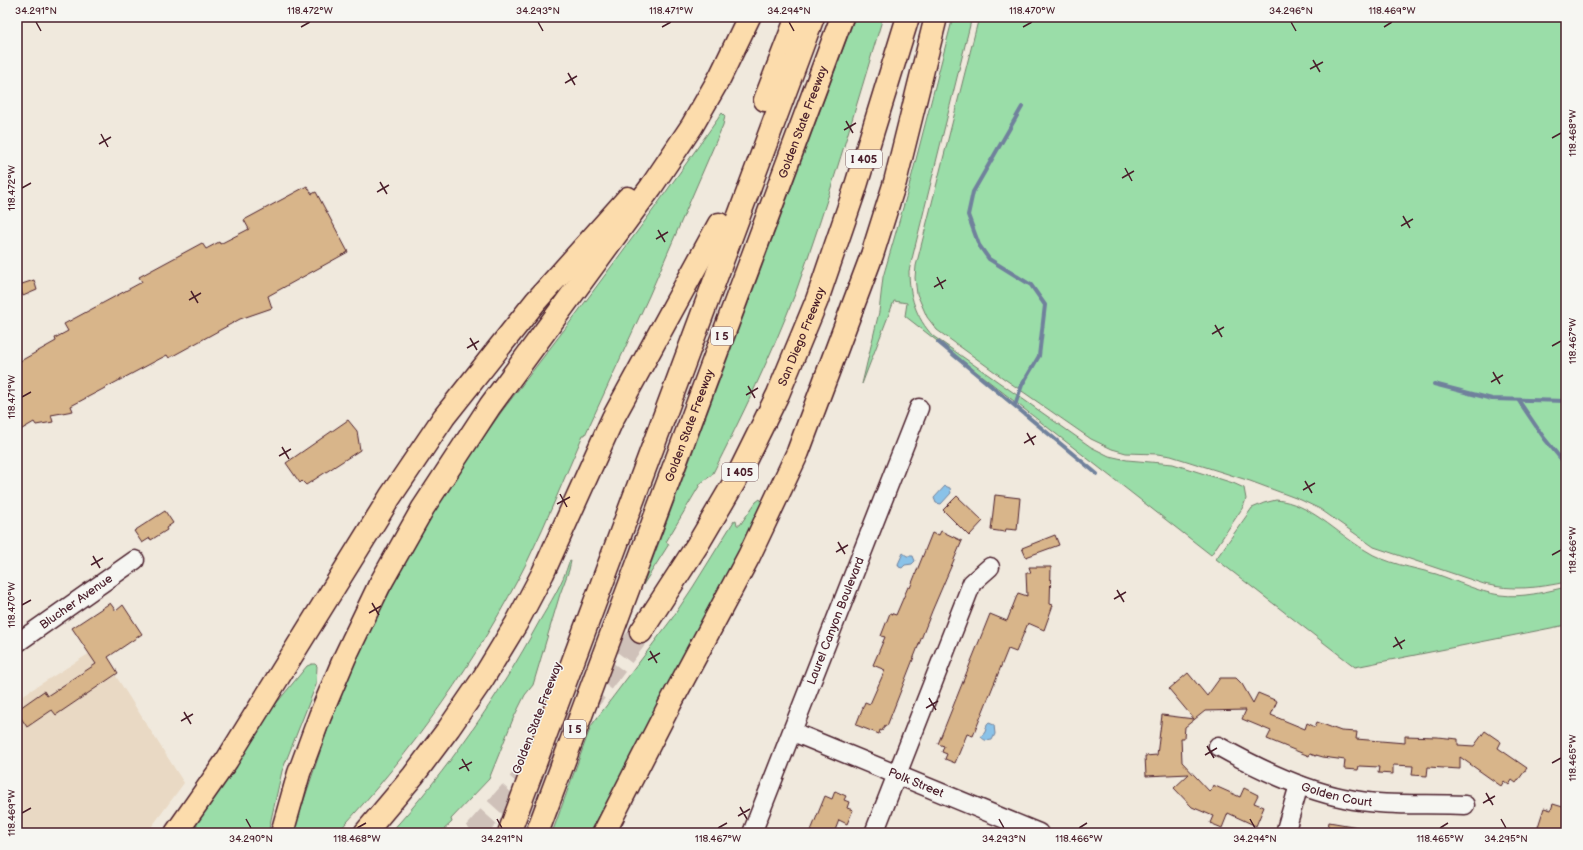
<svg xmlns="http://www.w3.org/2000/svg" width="1583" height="850" viewBox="0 0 1583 850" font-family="'Balsamiq Sans',sans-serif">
  <rect width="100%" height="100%" fill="#f0e9dd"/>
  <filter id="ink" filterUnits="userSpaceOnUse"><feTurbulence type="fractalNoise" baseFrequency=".025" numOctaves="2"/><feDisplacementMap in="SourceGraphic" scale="8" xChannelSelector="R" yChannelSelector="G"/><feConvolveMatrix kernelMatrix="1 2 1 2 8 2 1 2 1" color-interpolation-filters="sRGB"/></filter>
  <g filter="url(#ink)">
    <path fill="#e9d9c4" d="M98 648 184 783 147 833H17V699Z"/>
    <g fill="#9adda8" stroke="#727e6a">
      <path d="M855 17H883C855 110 828 203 795 294 771 356 742 416 712 475L701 483 666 542 669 544 643 585Z"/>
      <path d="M953 17H972L909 271C909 295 916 318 933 336L1091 447 1109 456 1127 460 1173 464 1233 483 1244 488 1246 499 1243 507 1211 555 905 316 907 303 894 301 862 384 879 312 883 277 907 194Z"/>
      <path d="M979 17H1566V582C1539 588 1511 591 1484 584L1374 547 1320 509 1301 500 1250 481 1171 456 1157 454 1126 453 1112 449 1091 439 1006 380 937 330 927 317 917 294 915 278 916 266Z"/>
      <path d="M722 113 725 116 723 125 649 296 585 435H583C565 476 548 519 528 560 478 659 413 751 337 833H293L330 722 352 669 371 627 429 518 454 479 502 411 577 313 656 206Z"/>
      <path d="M760 499 763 503 685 656 590 833H552L591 726 671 620 693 587 734 521 736 520 737 525H740L756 502Z"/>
      <path d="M1276 500C1310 503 1336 533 1365 550 1386 564 1412 567 1436 574 1457 581 1478 592 1500 595 1522 598 1545 592 1566 587V625L1355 667 1216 559 1252 508 1264 503Z"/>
      <path d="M571 561 569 570 560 594 533 685 525 695 513 719 489 779 451 819 452 822 440 833H390C448 770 498 697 539 622 550 603 563 583 569 562Z"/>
      <path d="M312 664H315L317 666 316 685 282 771 268 833H189L219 790 261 722 307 666Z"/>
    </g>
    <g fill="#8ac2e8" stroke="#70819c">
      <path d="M945 486 950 488 951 493 941 504 936 503 934 498Z"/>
      <path d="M903 553 907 556H913L915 561 912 564 905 565 902 568 899 567 898 564Z"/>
      <path d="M989 723 994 725 995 734 992 740C987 741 985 741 981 737L985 732 987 725Z"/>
    </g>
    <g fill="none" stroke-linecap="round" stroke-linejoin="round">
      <g stroke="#70819c" stroke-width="4">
        <path d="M938 342 1097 474"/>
        <path d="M1434 384 1492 399 1566 401"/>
        <path d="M1519 401 1544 438 1566 465"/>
        <path d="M1015 405 1022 385 1039 356 1045 305 1031 285 989 259 979 245 968 215 973 192 1022 107"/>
      </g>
    </g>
    <g fill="#d8b58a" stroke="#4a1f2b">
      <path d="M307 186 312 194 316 192 348 252 268 296 272 308 240 319 169 358 167 355 71 406 73 411 51 415 53 422 36 425 34 422 17 432V363L56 341 55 338 68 331 64 324 142 282 139 277 202 243 206 249 219 242 220 244 249 229 244 220Z"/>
      <path d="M34 280 37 290 23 296 19 285Z"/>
      <path d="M348 420 357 431 360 450 306 485 302 481 300 483 286 463Z"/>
      <path d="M995 495 1020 498 1017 530 1006 529 1005 532 991 530Z"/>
      <path d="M957 496 983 521 969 536 943 510Z"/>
      <path d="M165 511 173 523 166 528 167 530 151 540 150 538 142 543 134 531Z"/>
      <path d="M941 531 962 541 932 611 887 726 885 725 882 731 880 730 879 734 856 725 865 702 870 704 885 670 873 665 885 637 881 636 890 613 896 615 908 587 910 588 932 533 936 535 937 534 939 535Z"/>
      <path d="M1055 535 1059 545 1026 557 1022 548Z"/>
      <path d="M1029 567H1051L1050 604 1053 605 1044 630 1028 623 1016 652 1008 649 973 736 967 734 955 763 945 759 947 754 942 752 944 746 938 744 990 614 1007 621 1018 593 1027 596 1026 573H1031Z"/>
      <path d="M110 603 116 611 123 605 142 634 108 657 118 673 56 715 52 710 27 727 17 712V710L44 691 47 696 96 664 72 628Z"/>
      <path d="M1188 673 1207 696 1220 678H1236L1242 684 1253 703 1258 693 1277 701 1271 715 1305 729 1307 723 1315 727 1317 722 1341 731 1357 732 1356 739 1405 743V736L1437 737 1458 739V745L1474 746 1485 731 1501 742 1498 748 1527 768 1516 783 1512 780 1509 785 1504 781 1501 786 1460 757V769L1428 767 1427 776 1412 775 1413 766 1393 765V774L1378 773 1379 767 1359 766 1358 770 1344 769 1345 760 1323 757 1316 755V756L1310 754 1309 756 1267 739 1271 731 1242 719 1246 710 1205 711 1185 727 1184 738H1181L1182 762 1210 792 1213 785 1240 797 1244 788 1258 795 1254 803 1264 807 1256 826 1228 813 1222 828 1210 823 1213 816 1192 807 1174 788 1189 774 1146 776 1145 756 1157 755 1162 715 1194 719 1169 689Z"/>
      <path d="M835 791 846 796 844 800 849 802 847 808 853 810 847 824 839 820 834 833H810L825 796 832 799Z"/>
      <path d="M1553 804 1566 808V833H1536L1544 808 1551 810Z"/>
      <path d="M1329 822 1358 827V833H1327Z"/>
    </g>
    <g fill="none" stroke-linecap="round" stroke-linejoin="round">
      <path stroke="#cfc1b9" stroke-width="22" stroke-dasharray="22 11" stroke-linecap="butt" d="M474 833 555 742 600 687 641 632"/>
      <defs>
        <g id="minor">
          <path id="s1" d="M17 643 135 560"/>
          <path id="s2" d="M793 732 1039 833"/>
          <path id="s3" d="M1218 746C1257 768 1300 789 1344 798 1383 807 1425 803 1465 805"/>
          <path id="s4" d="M752 833 919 408"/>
          <path d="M874 833 972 583 990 567"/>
          <path d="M1285 833 1299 785"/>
        </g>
        <g id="highway">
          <path d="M765 100 797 17"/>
          <path id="s5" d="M641 632 698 544 735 481 778 394 817 300 854 192 908 17"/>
          <path d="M176 833 227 760 390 497 444 417 536 301 628 198"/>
          <path d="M282 833 299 773 320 716 345 657 379 586 423 508 490 406 651 187 692 126 720 77 749 17"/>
          <path d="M365 833 413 776 449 728 482 680 516 624 543 573 613 418 719 224"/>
          <path d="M509 833 813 17"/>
          <path id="s6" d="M537 833 842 17"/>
          <path d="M604 833 669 706 749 556 798 452 872 255 895 182 936 17"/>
        </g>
      </defs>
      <use href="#minor" stroke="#4a1f2b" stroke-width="21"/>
      <use href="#highway" stroke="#4a1f2b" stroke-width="25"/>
      <use href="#minor" stroke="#f6f6f2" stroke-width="18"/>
      <use href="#highway" stroke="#fcdcac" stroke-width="22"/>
    </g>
  </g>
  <path fill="none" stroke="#4a1f2b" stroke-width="1.5" d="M36 22 41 31M538 22 543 31M789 22 794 31M1291 22 1296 31M301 27 310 22M662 27 671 22M1023 27 1032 22M1384 27 1392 22M1313 60 1320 72M1310 69 1323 62M568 73 575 85M565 83 577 76M846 121 853 133M844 130 856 123M101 134 108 147M1552 138 1561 133M99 144 111 137M1125 168 1132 181M1122 178 1134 171M380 182 387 194M22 188 31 183M377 192 389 185M1403 216 1410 228M1401 226 1413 219M658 230 665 242M656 239 668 232M937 277 943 289M934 287 946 280M191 291 198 303M189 300 201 293M1215 325 1222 337M1212 334 1224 327M470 338 477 350M1552 346 1561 341M467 348 479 341M1493 372 1500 384M1491 382 1503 375M748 386 755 398M746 395 758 388M22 397 31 392M1027 433 1034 445M1024 443 1036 436M282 447 289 459M279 456 291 449M1305 481 1312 493M1303 490 1315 483M560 494 567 507M557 504 570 497M838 542 845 554M836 552 848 545M1552 555 1561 550M93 556 100 568M91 565 103 558M1117 590 1124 602M1114 599 1126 592M372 603 379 615M22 605 31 600M369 613 381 606M1395 637 1402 649M1393 647 1405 640M650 651 657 663M648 660 660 653M929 698 936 710M926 708 938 701M184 712 191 724M181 721 193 714M1207 746 1214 758M1205 755 1217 748M462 759 469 771M1552 763 1561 758M459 769 472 762M1486 793 1493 805M1483 803 1495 796M740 807 747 819M22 813 31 808M738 816 750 809M246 819 251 828M497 819 502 828M999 819 1004 828M1250 819 1255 828M1501 819 1506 828M357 828 366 823M718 828 727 823M1079 828 1087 823M1440 828 1448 823"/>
  <g text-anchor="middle" stroke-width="3" stroke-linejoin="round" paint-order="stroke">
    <g fill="#f6f6f2" stroke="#7e6067" stroke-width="1">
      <rect x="846" y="150" width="36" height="18" rx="3"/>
      <rect x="711" y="327" width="22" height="18" rx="3"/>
      <rect x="722" y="463" width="36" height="18" rx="3"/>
      <rect x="564" y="720" width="22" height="18" rx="3"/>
    </g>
    <g font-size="11" font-weight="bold" fill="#4a1f2b">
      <text x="864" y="163">I 405</text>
      <text x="722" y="340">I 5</text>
      <text x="740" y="476">I 405</text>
      <text x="575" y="733">I 5</text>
    </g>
    <g font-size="12" fill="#4a1f2b" stroke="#f6f6f2">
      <text dy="4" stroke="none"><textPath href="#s6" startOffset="759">Golden State Freeway</textPath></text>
      <text dy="4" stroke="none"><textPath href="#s5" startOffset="337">San Diego Freeway</textPath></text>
      <text dy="4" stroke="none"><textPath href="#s6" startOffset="435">Golden State Freeway</textPath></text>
      <text dy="4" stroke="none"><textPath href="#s1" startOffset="72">Blucher Avenue</textPath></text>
      <text dy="4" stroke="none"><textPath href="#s4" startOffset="228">Laurel Canyon Boulevard</textPath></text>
      <text transform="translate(537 718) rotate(-69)" y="4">Golden State Freeway</text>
      <text dy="4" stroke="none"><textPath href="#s2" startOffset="133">Polk Street</textPath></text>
      <text dy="4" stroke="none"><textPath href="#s3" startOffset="129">Golden Court</textPath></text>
    </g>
  </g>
  <rect width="1583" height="850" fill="none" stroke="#f6f6f2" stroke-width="44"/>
  <rect x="22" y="22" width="1539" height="806" fill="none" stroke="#4a1f2b" stroke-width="1.5"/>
  <g font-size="10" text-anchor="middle" fill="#4a1f2b">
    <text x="36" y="14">34.291°N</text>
    <text x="310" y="14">118.472°W</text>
    <text x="538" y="14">34.293°N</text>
    <text x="671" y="14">118.471°W</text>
    <text x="789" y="14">34.294°N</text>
    <text x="1032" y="14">118.470°W</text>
    <text x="1291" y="14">34.296°N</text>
    <text x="1392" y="14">118.469°W</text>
    <text transform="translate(1572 133) rotate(-90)" y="4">118.468°W</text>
    <text transform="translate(11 188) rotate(-90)" y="4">118.472°W</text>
    <text transform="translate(1572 341) rotate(-90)" y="4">118.467°W</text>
    <text transform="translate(11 397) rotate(-90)" y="4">118.471°W</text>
    <text transform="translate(1572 550) rotate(-90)" y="4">118.466°W</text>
    <text transform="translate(11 605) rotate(-90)" y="4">118.470°W</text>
    <text transform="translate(1572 758) rotate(-90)" y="4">118.465°W</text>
    <text transform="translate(11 813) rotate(-90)" y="4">118.469°W</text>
    <text x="251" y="842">34.290°N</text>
    <text x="357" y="842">118.468°W</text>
    <text x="502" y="842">34.291°N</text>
    <text x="718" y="842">118.467°W</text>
    <text x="1004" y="842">34.293°N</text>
    <text x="1079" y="842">118.466°W</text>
    <text x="1255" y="842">34.294°N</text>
    <text x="1440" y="842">118.465°W</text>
    <text x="1506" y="842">34.295°N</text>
  </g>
</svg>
